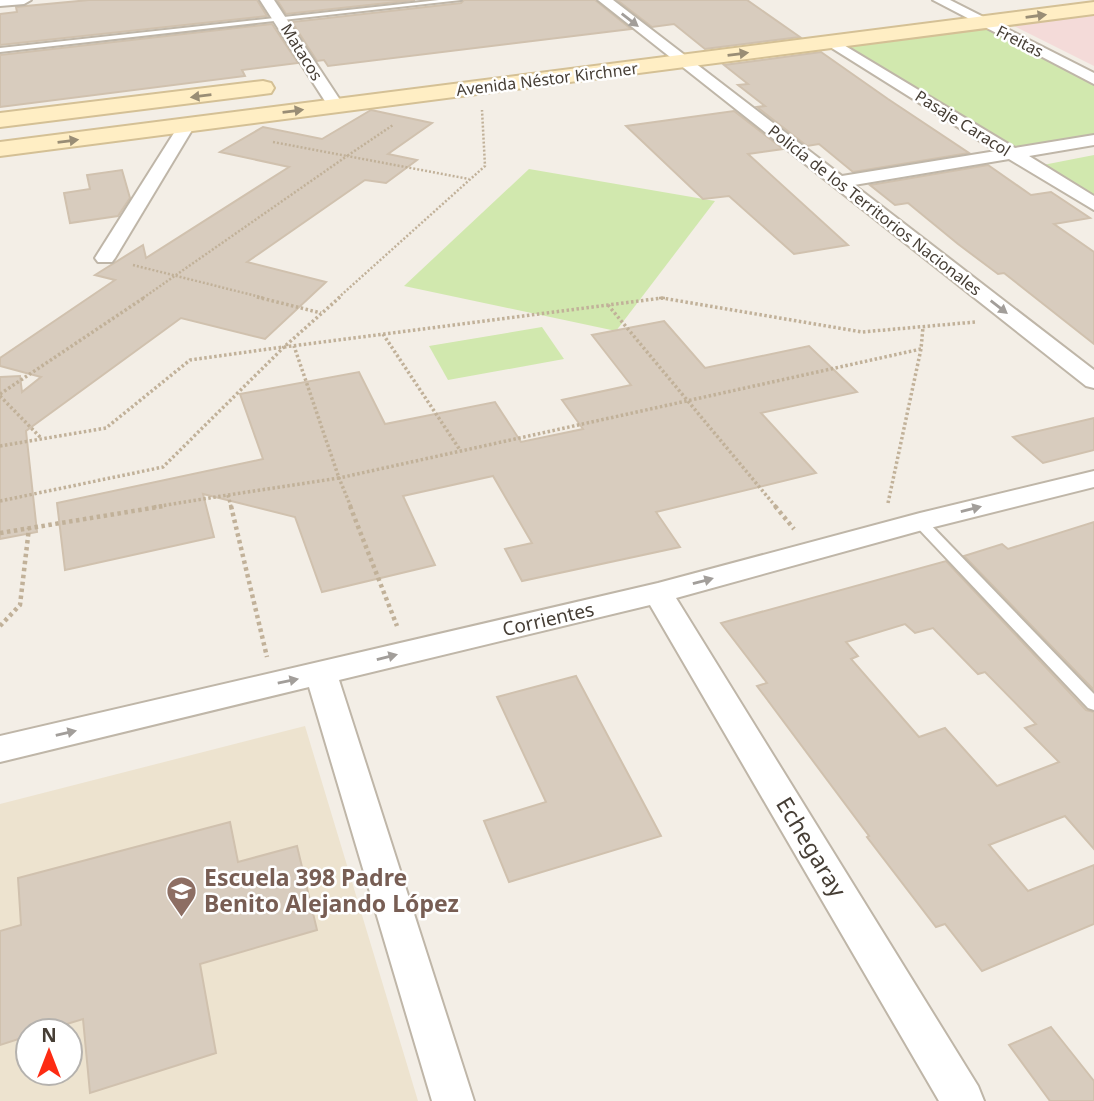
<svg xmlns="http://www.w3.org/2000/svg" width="1094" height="1101" viewBox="0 0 1094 1101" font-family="'Noto Sans',sans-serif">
  <rect width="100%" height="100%" fill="#f3eee6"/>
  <path fill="#ede3cf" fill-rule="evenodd" d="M305 726 418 1101H0V804ZM28 1031H70V1073H28Z"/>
  <path fill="#f4dbd9" d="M1094 15V66L1014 26Z"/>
  <g fill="#d1e8ae">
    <path d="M982 25 1094 83V137L1013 150 839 43Z"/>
    <path d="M1094 155V197L1043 165Z"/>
    <path d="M529 169 715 201 616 331 404 286Z"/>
    <path d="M542 327 564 359 448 380 429 346Z"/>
  </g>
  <g fill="#d8ccbe" stroke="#d0c1ae" stroke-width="2" fill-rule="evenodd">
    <path d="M89 0H257L267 16 0 45V14L17 12 16 7Z"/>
    <path d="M277 0H415L286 14Z"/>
    <path d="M464 0H595L631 29 328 66 324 60 317 61 292 22 461 3Z"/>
    <path d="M617 0H747L800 37 705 49 674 24 652 27Z"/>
    <path d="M272 24 298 63 242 70 245 76 0 107V55Z"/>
    <path d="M821 52 888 99 969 153 853 172 819 144 807 146 757 107 765 106 738 85 748 84 724 65Z"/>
    <path d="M371 110 432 123 388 154 417 160 386 183 365 180 247 262 326 282 265 339 181 318 26 431 37 532 0 539V377L20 376 22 392 41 377 0 366V358L115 280 95 275 143 245 146 258 289 167 220 152 263 127 322 139Z"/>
    <path d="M734 111 783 149 748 154 848 245 794 254 729 196 703 199 626 126Z"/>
    <path d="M988 165 1031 195 1051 192 1090 218 1054 224 1094 252V344L1004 273 998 274 958 244 908 203 895 205 870 185Z"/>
    <path d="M122 170 130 198 118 216 70 223 64 193 90 189 87 175Z"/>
    <path d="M664 321 705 368 809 346 857 392 761 413 816 473 656 512 680 547 522 581 505 549 532 543 493 476 403 496 435 565 322 592 295 517 203 494 214 537 65 570 57 503 263 459 240 394 359 372 385 424 495 402 521 442 583 429 562 400 631 385 592 335Z"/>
    <path d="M1094 418V450L1043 463 1013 437Z"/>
    <path d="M1094 522V690L964 556 1002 544 1008 549Z"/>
    <path d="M946 561 1086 710 1094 712V849L1065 816 989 845 1028 891 1094 865V924L982 971 945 924 936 927 867 837 869 836 757 686 767 683 721 623ZM905 624 915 633 933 628 978 674 985 672 1036 724 1025 728 1059 762 997 786 945 728 919 737 851 659 858 656 846 642Z"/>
    <path d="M576 676 661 836 509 882 484 821 546 802 497 697Z"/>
    <path d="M230 822 238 862 297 846 317 930 200 964 216 1053 90 1093 83 1019 44 1031H28V1036L0 1045V931L21 925 18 878Z"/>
    <path d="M1051 1027 1094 1081V1101H1050L1009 1045Z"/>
  </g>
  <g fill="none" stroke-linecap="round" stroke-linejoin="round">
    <defs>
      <g id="service">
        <path d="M439 0H461L0 52V48Z"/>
        <path d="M920 518 925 519 1094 694V710L1088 708 915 525 913 522 915 519Z"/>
      </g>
      <g id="minor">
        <path d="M0 0H31L24 4 0 6Z"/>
        <path d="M260 0H274L344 106 342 109H330Z"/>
        <path d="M598 0H613L842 176 996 151 827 45 825 42 827 39 832 38 1015 148 1094 135V145L1029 156 1094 196V210L1009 159 854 185 1094 370V388L1086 386Z"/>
        <path d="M933 0H950L1094 73V84Z"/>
        <path d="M187 120 195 125 115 258 112 262H98L95 258 179 125Z"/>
        <path d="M1094 471V487L926 529 676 598 978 1086 984 1101H939L650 605 339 680 474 1101H432L309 687 0 762V736L658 583 920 513Z"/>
      </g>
      <g id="secondary">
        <path d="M1094 2V14L0 156V142Z"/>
        <path d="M263 81 271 83 274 88 271 93 0 127V113Z"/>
      </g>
    </defs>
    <use href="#service" stroke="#bfb6a8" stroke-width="4"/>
    <use href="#minor" stroke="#bfb6a8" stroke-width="4"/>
    <use href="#secondary" stroke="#d4c095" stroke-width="4"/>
    <g stroke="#c1b199" stroke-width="2.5" stroke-dasharray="2 2" stroke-linecap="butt">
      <path d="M273 142 347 156 393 125"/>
      <path d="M133 265 264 298"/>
      <path d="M143 298 347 156 469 179"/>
      <path d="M338 298 485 166 482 110"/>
      <path d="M659 298H665"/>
    </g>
    <g stroke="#c1b199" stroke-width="3.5" stroke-dasharray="2.5 2.5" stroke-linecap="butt">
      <path d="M257 297 321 313"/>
      <path d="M340 297 284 347 662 298 862 332 975 322"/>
      <path d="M608 305 776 507"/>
      <path d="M383 334 460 450"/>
      <path d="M0 394 145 297"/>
      <path d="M0 396 42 439"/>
      <path d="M0 446 106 428 190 360 283 347"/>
      <path d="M228 495 339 478 294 346"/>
      <path d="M0 501 163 467 284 347"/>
      <path d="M888 503 921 349 923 327"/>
      <path d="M154 507 228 495 231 507"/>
      <path d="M351 507 339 478 921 349"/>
    </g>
    <g stroke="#c1b199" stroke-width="4.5" stroke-dasharray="3.5 3.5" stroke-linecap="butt">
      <path d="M231 506 267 657"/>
      <path d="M350 506 397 626"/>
      <path d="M775 506 794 529"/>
      <path d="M0 533 164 506"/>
      <path d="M0 626 20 605 29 528"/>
    </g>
    <use href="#service" fill="#fff" fill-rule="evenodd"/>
    <use href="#minor" fill="#fff" fill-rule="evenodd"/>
    <use href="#secondary" fill="#ffeec4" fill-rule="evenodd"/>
  </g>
  <defs><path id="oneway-solid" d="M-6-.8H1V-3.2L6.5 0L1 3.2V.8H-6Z" transform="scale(1.75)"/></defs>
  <g fill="#998d75">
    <use href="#oneway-solid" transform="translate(1036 16) rotate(-8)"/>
    <use href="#oneway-solid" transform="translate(738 54) rotate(-7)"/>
    <use href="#oneway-solid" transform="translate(201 96) rotate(173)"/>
    <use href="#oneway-solid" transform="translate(293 111) rotate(-7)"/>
    <use href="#oneway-solid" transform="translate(68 141) rotate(-7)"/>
  </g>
  <g fill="#a29e9a">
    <use href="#oneway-solid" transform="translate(630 20) rotate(38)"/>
    <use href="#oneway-solid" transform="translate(999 307) rotate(38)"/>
    <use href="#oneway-solid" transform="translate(971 509) rotate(-14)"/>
    <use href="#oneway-solid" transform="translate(703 581) rotate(-15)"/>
    <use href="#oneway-solid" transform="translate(387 657) rotate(-14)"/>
    <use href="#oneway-solid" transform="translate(288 681) rotate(-12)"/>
    <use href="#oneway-solid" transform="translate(66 733) rotate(-13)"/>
  </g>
  <defs>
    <symbol id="school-pin" viewBox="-11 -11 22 30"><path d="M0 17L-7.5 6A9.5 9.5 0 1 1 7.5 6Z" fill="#8d6e63" stroke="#fff"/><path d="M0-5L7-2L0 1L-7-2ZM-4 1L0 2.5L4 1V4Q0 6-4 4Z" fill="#fff"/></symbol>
  </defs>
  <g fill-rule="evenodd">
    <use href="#school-pin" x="164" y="874" width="35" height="47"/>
  </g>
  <g text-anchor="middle" stroke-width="5" stroke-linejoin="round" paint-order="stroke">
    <g font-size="16" fill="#463e35" stroke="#fff">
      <text transform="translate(1020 41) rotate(27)" y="6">Freitas</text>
      <text transform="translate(302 52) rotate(58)" y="6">Matacos</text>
      <text transform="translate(547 79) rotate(-7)" y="6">Avenida Néstor Kirchner</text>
      <text transform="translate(963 123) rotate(32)" y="6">Pasaje Caracol</text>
      <text transform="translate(875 210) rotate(38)" y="6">Policía de los Territorios Nacionales</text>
    </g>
    <g font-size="19" fill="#463e35" stroke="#fff">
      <text transform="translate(548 619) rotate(-13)" y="7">Corrientes</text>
    </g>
    <g font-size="23" fill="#463e35" stroke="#fff">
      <text transform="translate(811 847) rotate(59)" y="8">Echegaray</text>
    </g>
    <g font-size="23" font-weight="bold" fill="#785e54" stroke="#fff" text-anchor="start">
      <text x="204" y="886">Escuela 398 Padre<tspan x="204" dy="26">Benito Alejando López</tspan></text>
    </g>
  </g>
  <g transform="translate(49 1052)"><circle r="33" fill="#ffffff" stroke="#b5b2ae" stroke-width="2"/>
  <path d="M0-5L12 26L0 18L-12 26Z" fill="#fd2b13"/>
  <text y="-10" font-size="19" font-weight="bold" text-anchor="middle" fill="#463e35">N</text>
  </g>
</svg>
